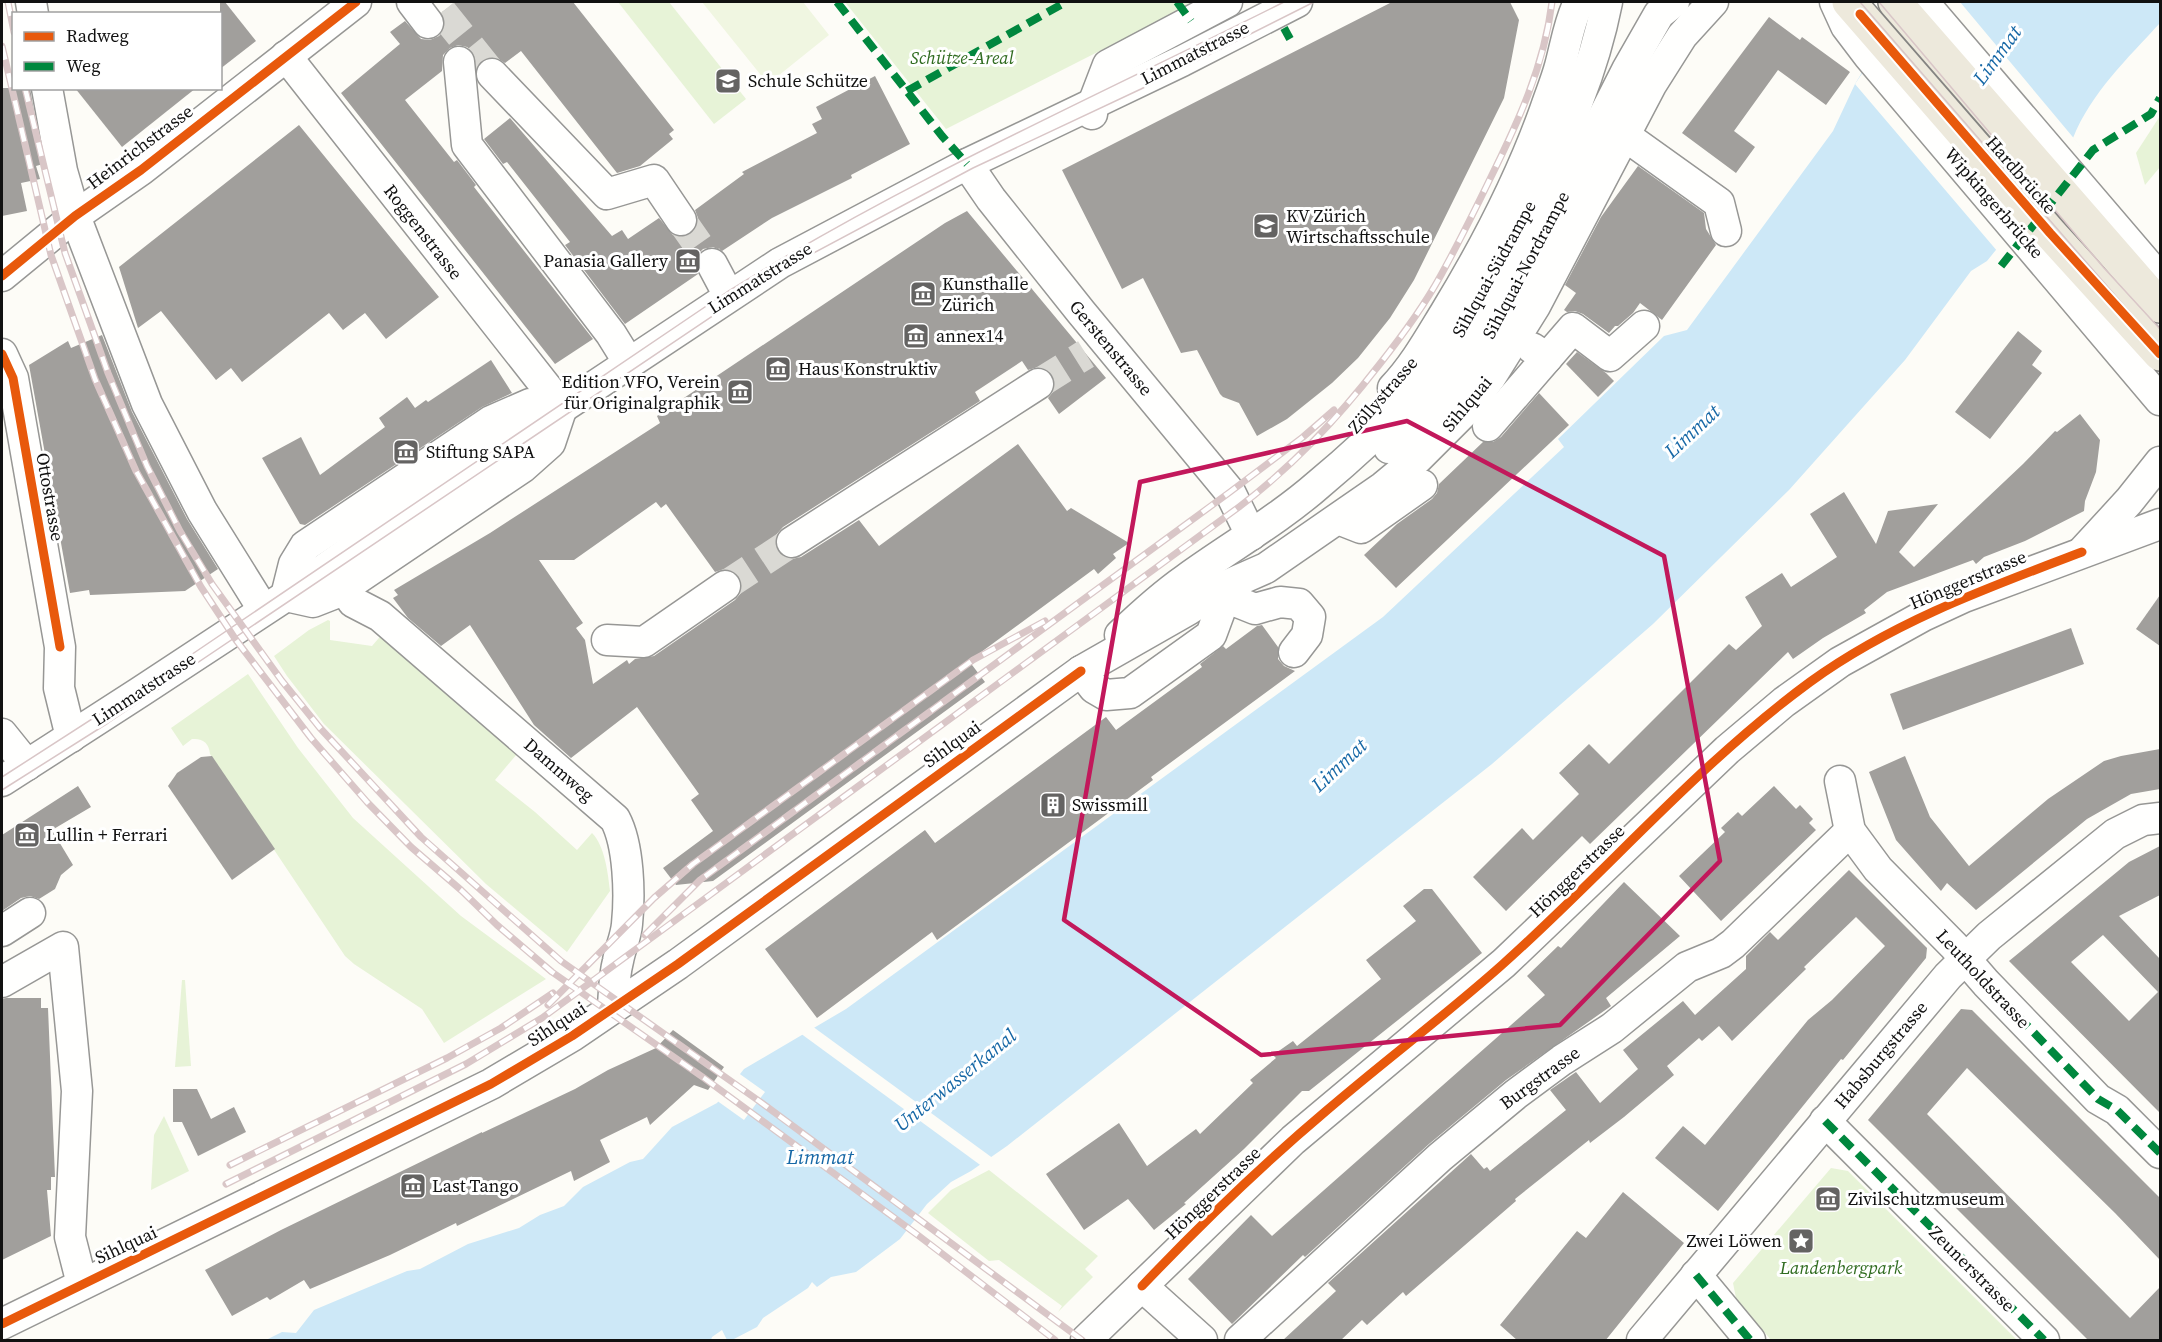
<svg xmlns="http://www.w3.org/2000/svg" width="2162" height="1342" viewBox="0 0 2162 1342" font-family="'Source Serif 4',serif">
  <rect width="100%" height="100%" fill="#fdfcf7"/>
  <g fill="#e7f3d7">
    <path d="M618 2H669L746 99 714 124Z"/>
    <path d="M845 2H1196L946 129Z"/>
    <path d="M2160 116V167L2145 185 2136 153Z"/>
    <path d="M328 620 330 621V640L372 646 384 632 517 754 495 780 535 812 577 850 592 833C605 846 608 874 610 891L567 952 486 884 324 724 287 676 274 656 309 630Z"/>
    <path d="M248 674 298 748 353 818 461 916 546 979 444 1043 422 1009 354 964 345 956 210 754C209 743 203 738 192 739L183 746 171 728Z"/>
    <path d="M182 980H185L191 1066 175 1067Z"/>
    <path d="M164 1116 189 1171 151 1190 154 1135Z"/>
    <path d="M1831 1168 1848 1171 2017 1340H1771L1736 1298 1733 1283Z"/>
    <path d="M989 1170 1098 1256 1085 1269 1093 1277 1058 1312 1062 1306 999 1260 989 1261 928 1213 951 1190Z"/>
  </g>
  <path fill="#f0f6e1" d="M702 2H803L829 35 768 84Z"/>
  <path fill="#cde8f7" d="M1904 2H2160V23C2128 58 2091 93 2073 138L2080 146 1987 261 1971 271 1905 360 1789 490 1653 624 1492 764 1007 1146 971 1171 951 1182 927 1204 900 1239 856 1272 831 1277 817 1287 812 1282 808 1288 763 1318 757 1327 732 1340H727L722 1330 712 1337 711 1340H266L282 1332 296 1333 314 1310 407 1271 420 1269 468 1244 519 1228 540 1215 564 1206 583 1187 630 1162 643 1159 672 1127 717 1103 744 1069 846 1009 1383 617 1564 447 1558 439 1664 336 1687 330 1833 131 1855 84Z"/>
  <g fill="#fdfcf7">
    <path d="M1900 2H1960L2082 148 1998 252 1855 84 1863 72 1865 53Z"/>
    <path d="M812 1026 994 1159 983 1167 800 1033Z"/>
    <path d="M737 1072 765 1092 744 1120 716 1100Z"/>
  </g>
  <g fill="#a19f9c" fill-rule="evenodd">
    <path d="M220 2H225L256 41 220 69Z"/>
    <path d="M456 2H573L674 130 669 134 673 139 640 166 617 173 521 51 505 63 497 58 488 57 481 61 477 67 473 52 467 47 458 45 450 48 443 55 442 71 405 100 454 162 457 160 476 185 474 187 593 339 555 364 341 93 400 44 390 32 405 21 421 39 430 40 439 36 444 30 445 21 442 12Z"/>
    <path d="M1392 2H1510L1519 20 1504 98 1414 280 1390 318 1358 358 1332 383 1287 419 1257 436 1239 403 1223 397 1220 394 1197 350 1181 353 1143 278 1122 289 1062 170Z"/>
    <path d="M1769 17 1800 40 1802 37 1850 72 1826 105 1778 70 1734 131 1755 147 1736 173 1682 133Z"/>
    <path d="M875 76 910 144 851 175 852 178 772 218 722 251 713 247 703 249 697 255 695 263 698 274 625 324 565 245 570 242 507 162 503 164 484 139 510 118 612 236 622 230 628 239 659 218 673 235 683 237 691 234 697 227 698 218 695 210 744 174 742 172 817 133 812 124 822 119 816 107Z"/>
    <path d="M2 88H30L43 164 36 166 40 179 21 183 27 211 2 216Z"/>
    <path d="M75 88H196L122 147Z"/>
    <path d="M299 125 439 297 386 339 365 313 343 330 329 313 242 382 231 368 216 380 161 311 138 328 119 267Z"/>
    <path d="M1638 166 1704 213 1706 229 1716 245 1662 320 1640 303 1633 313 1618 326H1615L1609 333 1583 314 1575 311 1567 312 1564 310 1576 293 1565 285 1601 217Z"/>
    <path d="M967 211 1106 378 1059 414 1048 398 1053 392 1055 384 1052 374 1046 369 1038 367 1028 370 1022 361 975 392 980 401 783 527 776 535 775 543 777 551 785 558 792 559 801 557 859 520 879 546 1018 444 1067 511 1071 508 1129 543 1113 554 1116 558 1098 574 1094 569 969 661 985 682 713 881 676 885 663 868 713 831 691 800 699 794 637 707 571 758 534 725 470 625 441 646 408 618 393 598 398 595 394 590 490 533 660 423 657 416 945 223ZM656 502 661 508 666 504 715 572 724 569 732 570 739 576 742 584 741 593 735 600 654 656 635 659 629 664 627 660 593 684 585 640 576 628 583 623 539 560H574Z"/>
    <path d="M2018 331 2042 351 2032 365 2042 373 1990 439 1955 412Z"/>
    <path d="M102 335 132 412 187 519 218 569 185 591 90 595 89 590 70 593 29 365 68 341 71 348Z"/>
    <path d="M1577 352 1606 373 1614 381 1598 397 1566 364Z"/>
    <path d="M491 360 512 393 482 407 305 525 300 524 262 458 301 437 320 475 385 427 379 418 407 397 415 408 426 400 428 402Z"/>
    <path d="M1539 393 1569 425 1396 588 1364 555 1397 524 1432 499 1437 493 1439 484 1483 442H1493L1501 437Z"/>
    <path d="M2080 414 2100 440 2096 472 2085 501 2084 511 2025 541 1984 557 1976 564 1973 560 1887 592 1864 610 1866 613 1823 638 1793 659 1788 652 1590 844 1582 836 1506 911 1473 877 1522 828 1533 840 1579 794 1559 773 1589 744 1609 764 1729 644 1736 650 1762 626 1745 597 1782 573 1791 587 1837 557 1810 514 1844 492 1876 544 1888 511 1938 504 1899 552 1914 567 2023 464 2055 431 2057 432Z"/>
    <path d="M2160 595V646L2136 629Z"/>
    <path d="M1262 625 1278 647V659L1284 666 1295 671 1151 777 1153 780 937 940 932 932 817 1018 765 949 925 830 935 843 1106 717 1116 730 1202 667 1200 664 1223 646 1226 649 1257 626Z"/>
    <path d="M2071 628 2084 664 1903 730 1890 694Z"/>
    <path d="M2160 749V789L2131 794 2087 819 1976 910 1947 883 1941 891 1896 840 1869 772 1905 756 1930 817 1969 866 2048 799 2104 761 2121 756Z"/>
    <path d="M212 756 275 849 232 880 168 786 177 773 201 757Z"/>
    <path d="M78 786 91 807 52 830 73 865 61 875 55 889 39 899 30 896 21 898 2 911V835Z"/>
    <path d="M1774 786 1796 809 1800 805 1813 819 1809 823 1816 830 1721 921 1679 876 1725 832 1721 828 1738 812 1742 816Z"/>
    <path d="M2160 846V895L2119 916 2160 959V1113L2009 961 2129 862ZM2103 935 2158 992 2129 1021 2071 962Z"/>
    <path d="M1849 870 1927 948 1926 958 1843 1060 1841 1059 1718 1211 1655 1158 1683 1126 1705 1145 1808 1020 1832 1000 1885 946 1856 917 1804 967 1806 969 1732 1041 1719 1026 1702 1041 1699 1038 1667 1066 1674 1075 1624 1117 1590 1143 1589 1140 1515 1199 1516 1201 1406 1296 1403 1292 1367 1325 1362 1320 1340 1341H1282L1336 1291 1328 1283 1471 1154 1484 1169 1487 1167 1490 1171 1566 1110 1550 1090 1576 1072 1600 1103 1638 1069 1623 1050 1683 1001 1695 1015 1746 969V956L1770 932 1778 940Z"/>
    <path d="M1624 882 1680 936 1606 998 1611 1006 1506 1080 1429 1144 1305 1257 1303 1255 1232 1324 1188 1279 1251 1215 1272 1236 1545 995 1527 976 1558 946 1561 948Z"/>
    <path d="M1424 889H1432L1482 953 1309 1091H1302L1244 1149 1184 1203 1186 1204 1154 1230 1128 1199 1084 1230 1046 1174 1119 1123 1147 1166 1196 1129 1200 1134 1253 1083 1250 1080 1276 1058 1273 1055 1293 1041 1297 1046 1381 979 1366 960 1416 921 1403 906Z"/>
    <path d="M6 998H41V1008H48L55 1177H51V1190H47L51 1236 2 1260V999Z"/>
    <path d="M1961 1009 1972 1010 2160 1198V1260L2115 1213 1967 1068 1927 1114 2130 1318 2160 1287V1341H2089L1868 1120Z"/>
    <path d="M673 1030 724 1067 708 1090 694 1085 650 1125 647 1117 600 1140 610 1162 574 1181 571 1171 457 1226 456 1223 390 1255 310 1289 304 1280 270 1300 267 1297 232 1316 205 1270 281 1230 482 1132V1133L575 1089 608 1070 656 1048Z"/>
    <path d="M173 1089H197L211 1119 234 1107 246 1132 198 1156 182 1122H173Z"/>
    <path d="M1623 1192 1684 1243 1605 1341H1518L1500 1325 1577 1231 1586 1238Z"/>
  </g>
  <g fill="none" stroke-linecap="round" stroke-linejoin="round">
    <g stroke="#dad9d4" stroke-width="30" stroke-dasharray="30 15" stroke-linecap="butt">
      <path d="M442 12 492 74"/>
      <path d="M681 220 712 264"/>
      <path d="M1038 384 1086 354"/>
      <path d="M725 586 792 542"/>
    </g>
    <defs>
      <g id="minor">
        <path d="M31 2 33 14"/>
        <path d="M412 2 428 23"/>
        <path d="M1835 2 1846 26 1868 55 2160 400"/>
        <path d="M1923 2 2160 279"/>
        <path d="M286 56 562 407"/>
        <path d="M459 62 467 145 611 334 629 363"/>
        <path d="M492 74 607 194 654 180 681 220"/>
        <path d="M47 88 62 171 75 216 147 404 202 511 263 609"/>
        <path d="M1092 114 1093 104 1108 65 1227 2"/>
        <path d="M1624 135 1719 203 1726 231"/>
        <path d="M967 164 991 199 1081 312 1230 492 1251 535"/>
        <path d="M712 264 729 296"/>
        <path d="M2 276 75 216 141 170 356 2"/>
        <path d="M2 354 13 378 60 647 59 688 71 737"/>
        <path d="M1547 358 1573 328 1610 356 1644 326"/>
        <path d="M1393 388C1414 366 1429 339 1445 313 1484 249 1520 180 1545 110 1550 95 1556 81 1560 66 1566 44 1569 22 1579 2"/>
        <path d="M1488 426 1547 358 1532 348"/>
        <path d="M1389 448 1426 414 1491 334 1512 296 1627 70 1659 14 1674 2"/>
        <path d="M1338 519 1361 528 1422 485"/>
        <path d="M792 542 1038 384"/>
        <path d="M2084 550 2129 501 2160 462"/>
        <path d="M1223 587 1235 601 1255 609 1280 602 1299 604 1310 617 1307 635 1294 652"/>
        <path d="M344 588 353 602 380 616 615 819C629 845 630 895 627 924 626 937 620 949 618 961 614 976 614 992 613 1007"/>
        <path d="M286 596 294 564 305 546 491 421 530 404 555 408 562 407"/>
        <path d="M286 596 313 602 336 593 523 467 550 443 562 407"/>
        <path d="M1120 635C1141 615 1163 595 1186 579 1230 547 1278 520 1319 484 1373 439 1426 388 1465 329 1491 288 1511 244 1533 201 1565 136 1593 73 1607 2"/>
        <path d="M607 640 644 642 725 586"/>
        <path d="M1081 671 1094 688 1106 695 1130 693 1211 635 1221 608 1223 587"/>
        <path d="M2 734 27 765"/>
        <path d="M2 781 140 692 286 596 414 506 780 263 967 164 1182 61 1297 2"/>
        <path d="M1840 781 1850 831 1878 869 1954 946 1986 983 2098 1099 2117 1110 2160 1153"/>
        <path d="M2 931 30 913"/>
        <path d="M2 982 63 947 77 1091 70 1237 82 1284"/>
        <path d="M1825 1121 2044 1340"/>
        <path d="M1696 1275 1750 1340"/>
        <path d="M1142 1286 1202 1340"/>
        <path d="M2 1324 491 1084 572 1036 678 964 1081 671 1188 610 1223 587 1266 568 1383 487 1418 458 1465 411 1490 378 1535 306 1651 85 1682 36 1713 2"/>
        <path d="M1086 1340 1293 1140 1504 963 1727 750 1784 702 1840 662 1923 616 1964 597 2160 524"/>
        <path d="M1240 1340 1440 1157 1516 1094 1562 1060 1612 1028 1687 967 1721 953 1733 944 1850 831"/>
        <path d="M1642 1340 1948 976 1989 936 2115 834 2143 820 2160 818"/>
      </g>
      <g id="major">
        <path d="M1849 2 2050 233 2160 354"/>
        <path d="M1895 2 2160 306"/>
      </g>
    </defs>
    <use href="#minor" stroke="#979795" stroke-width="33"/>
    <use href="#major" stroke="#858482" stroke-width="36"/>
    <use href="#minor" stroke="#fffffe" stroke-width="30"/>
    <use href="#major" stroke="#ede9dc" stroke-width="33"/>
    <g stroke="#d9c6c7" stroke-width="1.5">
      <path d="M1860 2 2160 347"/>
      <path d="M1879 2 2104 268 2160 329"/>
      <path d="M2 777 182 661 727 292C904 181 1097 96 1284 2"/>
      <path d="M2 790 108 723 778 272 973 168 1141 89 1314 2"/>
    </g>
    <defs>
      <g id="rail">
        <path d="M8 2 14 32"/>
        <path d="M2 46 51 255 95 379 136 471 201 587 236 640 311 738 367 802 411 847 461 890 497 925 552 972 704 1078 919 1236 1055 1340"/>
        <path d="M25 88 65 253 108 373 147 466 180 531 212 584 282 681 320 728 421 837 561 961 759 1101 1082 1340"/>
        <path d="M645 935 700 880 1230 492 1303 437 1334 410"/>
        <path d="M548 1005 654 898 693 864 973 660 1045 621"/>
        <path d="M230 1165 447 1058 501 1028 553 993"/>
        <path d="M226 1184 466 1064 542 1018 1239 507C1294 465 1337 419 1379 365 1402 336 1424 306 1441 275 1458 244 1474 212 1489 181 1518 122 1544 67 1552 2"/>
      </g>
    </defs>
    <use href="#rail" stroke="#d9c6c7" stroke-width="7"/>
    <use href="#rail" stroke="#fff" stroke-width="4.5" stroke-dasharray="14" stroke-linecap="butt"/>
    <g stroke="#00873e" stroke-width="8" stroke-dasharray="15 8" stroke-linecap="butt">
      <path d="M837 2 942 136 967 164"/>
      <path d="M1177 2 1191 21"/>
      <path d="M1284 28 1290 39"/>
      <path d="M907 91 1066 2"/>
      <path d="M2001 266 2093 150 2151 114 2160 98"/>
      <path d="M1986 983 2098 1099 2117 1110 2160 1153"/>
      <path d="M1825 1121 2044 1340"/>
      <path d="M1696 1275 1750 1340"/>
    </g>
    <defs>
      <g id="cycleway">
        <path d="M1860 14 2050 233 2160 354"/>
        <path d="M2 276 75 216 141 170 356 2"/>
        <path d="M2 354 13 378 60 647"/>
        <path d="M1142 1286C1200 1225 1262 1165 1326 1111 1384 1061 1446 1015 1503 964 1606 872 1698 764 1810 682 1893 622 1987 588 2082 552"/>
        <path d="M2 1324 491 1084 572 1036 678 964 1081 671"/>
      </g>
    </defs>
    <use href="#cycleway" stroke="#fff" stroke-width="13"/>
    <use href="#cycleway" stroke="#e8590c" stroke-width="9"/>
  </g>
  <path fill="none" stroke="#c2185b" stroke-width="4.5" stroke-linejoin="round" d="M1407 421 1664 556 1720 861 1560 1025 1261 1055 1064 920 1140 482Z"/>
  <defs>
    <symbol id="school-square" viewBox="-11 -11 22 22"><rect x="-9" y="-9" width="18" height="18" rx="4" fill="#646362" stroke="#fff"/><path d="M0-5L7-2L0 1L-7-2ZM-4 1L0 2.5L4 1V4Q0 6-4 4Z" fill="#fff"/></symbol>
    <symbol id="university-square" viewBox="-11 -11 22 22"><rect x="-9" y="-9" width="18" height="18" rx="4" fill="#646362" stroke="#fff"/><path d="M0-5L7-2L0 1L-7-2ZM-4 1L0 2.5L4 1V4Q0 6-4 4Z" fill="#fff"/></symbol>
    <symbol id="museum-square" viewBox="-11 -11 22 22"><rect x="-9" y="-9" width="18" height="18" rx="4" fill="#646362" stroke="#fff"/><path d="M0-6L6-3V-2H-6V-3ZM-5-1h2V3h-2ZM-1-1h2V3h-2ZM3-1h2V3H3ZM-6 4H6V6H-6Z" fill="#fff"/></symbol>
    <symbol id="building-square" viewBox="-11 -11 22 22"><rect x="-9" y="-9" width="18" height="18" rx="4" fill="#646362" stroke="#fff"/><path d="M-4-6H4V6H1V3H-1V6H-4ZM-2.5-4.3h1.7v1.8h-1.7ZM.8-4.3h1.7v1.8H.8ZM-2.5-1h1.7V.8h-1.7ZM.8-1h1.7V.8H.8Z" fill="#fff"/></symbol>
    <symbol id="sight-square" viewBox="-11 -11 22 22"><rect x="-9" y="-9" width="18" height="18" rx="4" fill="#646362" stroke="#fff"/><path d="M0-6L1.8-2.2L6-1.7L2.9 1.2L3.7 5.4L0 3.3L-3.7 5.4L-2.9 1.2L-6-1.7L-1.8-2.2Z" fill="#fff"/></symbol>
  </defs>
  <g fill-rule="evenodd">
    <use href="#school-square" x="713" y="66" width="30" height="30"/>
    <use href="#university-square" x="1251" y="211" width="30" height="30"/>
    <use href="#museum-square" x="673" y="246" width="30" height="30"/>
    <use href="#museum-square" x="908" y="279" width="30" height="30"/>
    <use href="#museum-square" x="901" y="321" width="30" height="30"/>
    <use href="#museum-square" x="763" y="354" width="30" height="30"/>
    <use href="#museum-square" x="725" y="377" width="30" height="30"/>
    <use href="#museum-square" x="391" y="437" width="30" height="30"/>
    <use href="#building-square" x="1038" y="790" width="30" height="30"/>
    <use href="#museum-square" x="12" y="820" width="30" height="30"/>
    <use href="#museum-square" x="398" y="1171" width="30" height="30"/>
    <use href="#museum-square" x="1813" y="1184" width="30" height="30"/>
    <use href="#sight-square" x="1786" y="1226" width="30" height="30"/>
  </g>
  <g text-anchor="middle" stroke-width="6" stroke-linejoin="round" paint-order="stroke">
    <g font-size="18" fill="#111" stroke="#fff">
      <text transform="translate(1195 53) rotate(-27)" y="6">Limmatstrasse</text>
      <text transform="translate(140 147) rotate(-37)" y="6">Heinrichstrasse</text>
      <text transform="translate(2021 175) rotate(49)" y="6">Hardbrücke</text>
      <text transform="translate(1994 203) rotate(49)" y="6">Wipkingerbrücke</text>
      <text transform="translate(423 232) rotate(52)" y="6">Roggenstrasse</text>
      <text transform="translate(1526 265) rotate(-62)" y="6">Sihlquai-Nordrampe</text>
      <text transform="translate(1494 269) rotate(-61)" y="6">Sihlquai-Südrampe</text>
      <text transform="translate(760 278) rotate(-32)" y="6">Limmatstrasse</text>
      <text transform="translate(1111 348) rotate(50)" y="6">Gerstenstrasse</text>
      <text transform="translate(1383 395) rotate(-49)" y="6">Zöllystrasse</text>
      <text transform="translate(1467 404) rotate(-50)" y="6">Sihlquai</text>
      <text transform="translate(50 497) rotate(80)" y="6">Ottostrasse</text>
      <text transform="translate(1968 580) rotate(-23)" y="6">Hönggerstrasse</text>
      <text transform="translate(144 689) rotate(-33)" y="6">Limmatstrasse</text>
      <text transform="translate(952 744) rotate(-36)" y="6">Sihlquai</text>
      <text transform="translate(559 770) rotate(41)" y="6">Dammweg</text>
      <text transform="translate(1577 871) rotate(-44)" y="6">Hönggerstrasse</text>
      <text transform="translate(1983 979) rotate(47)" y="6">Leutholdstrasse</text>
      <text transform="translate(557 1024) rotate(-33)" y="6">Sihlquai</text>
      <text transform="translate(1881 1055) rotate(-50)" y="6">Habsburgstrasse</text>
      <text transform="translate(1540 1078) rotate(-36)" y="6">Burgstrasse</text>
      <text transform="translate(1213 1193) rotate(-44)" y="6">Hönggerstrasse</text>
      <text transform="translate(126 1245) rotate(-25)" y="6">Sihlquai</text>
      <text transform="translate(1972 1269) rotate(45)" y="6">Zeunerstrasse</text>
    </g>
    <g font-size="18" font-style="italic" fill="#2f6b1f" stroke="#fff">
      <text x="962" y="64">Schütze-Areal</text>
      <text x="1841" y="1274">Landenbergpark</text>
    </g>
    <g font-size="18" fill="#111" stroke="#fff" text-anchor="start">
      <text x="748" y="87">Schule Schütze</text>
      <text x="1286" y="222">KV Zürich<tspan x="1286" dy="21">Wirtschaftsschule</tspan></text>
      <text x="668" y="267" text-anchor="end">Panasia Gallery</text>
      <text x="942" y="290">Kunsthalle<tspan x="942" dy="21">Zürich</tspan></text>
      <text x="936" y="342">annex14</text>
      <text x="798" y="375">Haus Konstruktiv</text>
      <text x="720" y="388" text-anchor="end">Edition VFO, Verein<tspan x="720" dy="21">für Originalgraphik</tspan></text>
      <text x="426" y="458">Stiftung SAPA</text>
      <text x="1072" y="811">Swissmill</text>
      <text x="46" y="841">Lullin + Ferrari</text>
      <text x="432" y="1192">Last Tango</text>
      <text x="1848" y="1205">Zivilschutzmuseum</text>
      <text x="1782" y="1247" text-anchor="end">Zwei Löwen</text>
    </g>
    <g font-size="20" font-style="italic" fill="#1768a6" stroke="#fff">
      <text transform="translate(1997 55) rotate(-54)" y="7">Limmat</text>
      <text transform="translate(1692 431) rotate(-43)" y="7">Limmat</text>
      <text transform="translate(1339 765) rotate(-43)" y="7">Limmat</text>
      <text transform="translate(955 1080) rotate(-39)" y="7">Unterwasserkanal</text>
      <text x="820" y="1164">Limmat</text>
    </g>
  </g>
  <rect width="2162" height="1342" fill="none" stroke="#111111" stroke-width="6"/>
  <rect x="12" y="12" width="210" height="78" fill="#ffffff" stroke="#a0a0a0" stroke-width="1.5"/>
  <rect x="24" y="32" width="30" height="9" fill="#e8590c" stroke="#a0a0a0" stroke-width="1.5"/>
  <text x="66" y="42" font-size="18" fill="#111111">Radweg</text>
  <rect x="24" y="62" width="30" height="9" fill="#00873e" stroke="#a0a0a0" stroke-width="1.5"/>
  <text x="66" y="72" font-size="18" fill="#111111">Weg</text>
</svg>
